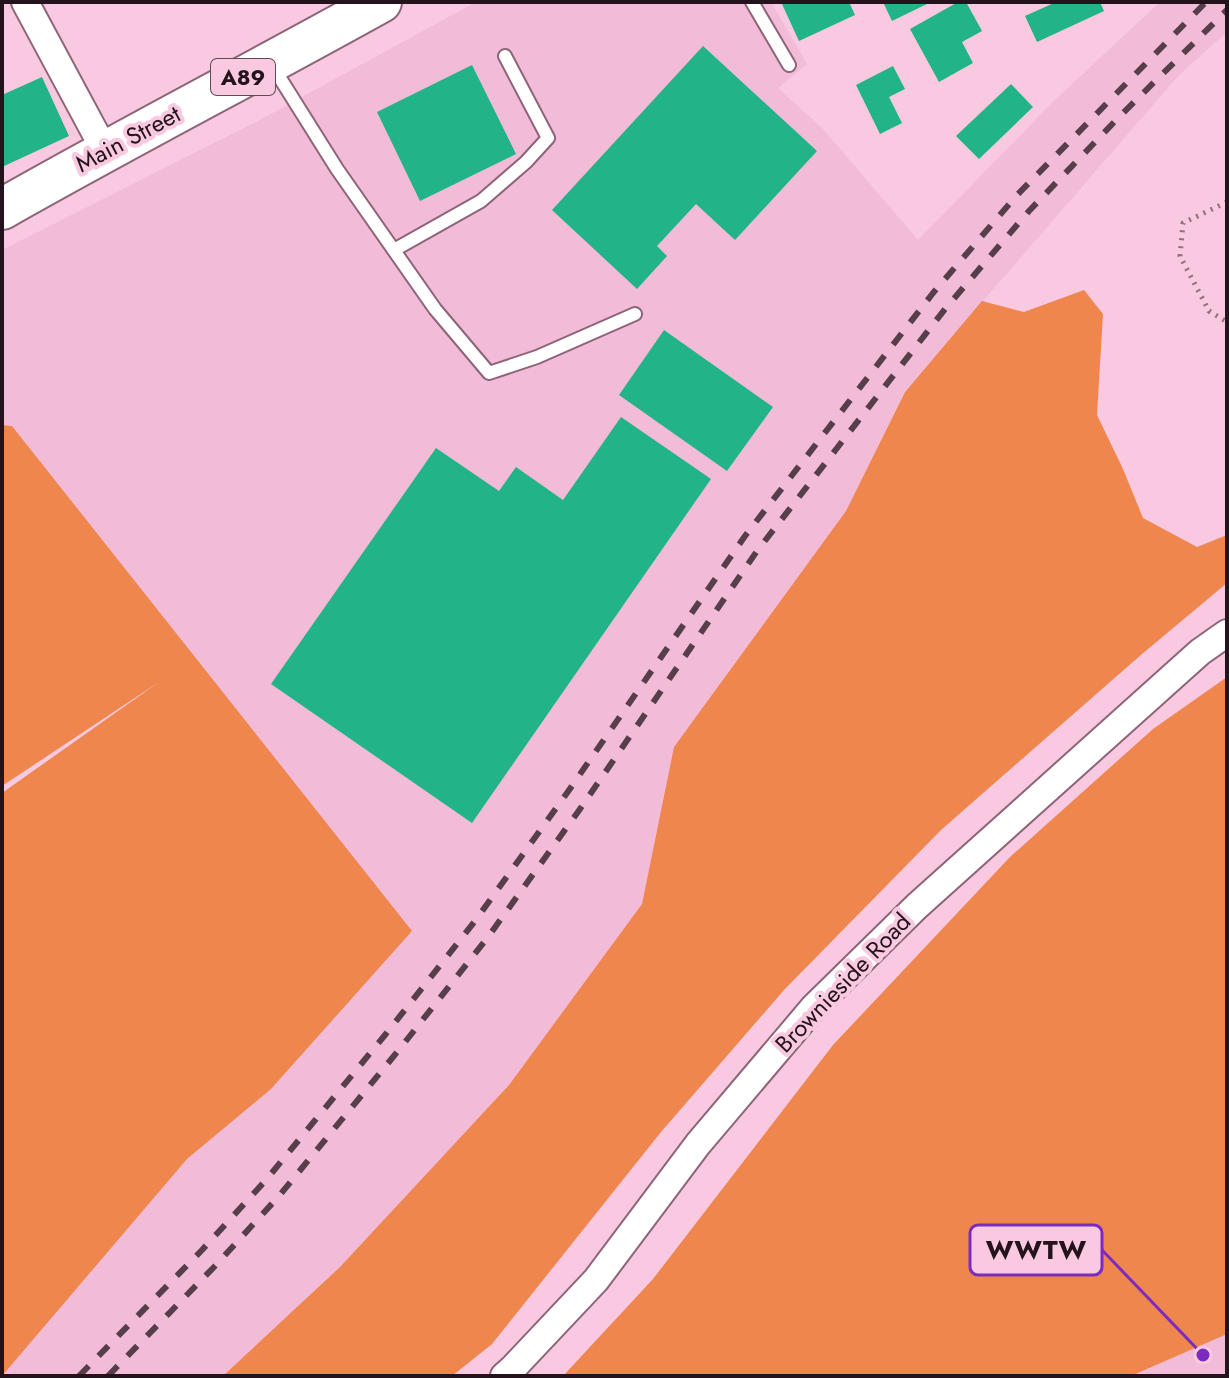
<svg xmlns="http://www.w3.org/2000/svg" width="1229" height="1378" viewBox="0 0 1229 1378" font-family="Jost,sans-serif">
  <rect width="100%" height="100%" fill="#f8c9e0"/>
  <g fill="#f2bbd7">
    <path d="M476 2H771L807 64 778 88 823 129 918 240 1056 99 1160 2H1227V32L1179 75 905 391 846 511 674 747 642 904 509 1085 340 1267 223 1376H2L187 1159 271 1089 411 931 12 426 2 425V250L258 121Z"/>
    <path d="M1227 1334V1376H1131Z"/>
  </g>
  <g fill="#ef864e">
    <path d="M1084 290 1103 314 1097 415 1123 469 1143 518 1197 547 1227 535V583L1142 654 941 830 784 990 661 1132 492 1344 452 1376H223L340 1267 509 1085 642 904 674 747 846 511 905 392 982 301 1024 312Z"/>
    <path d="M2 425 12 426 412 931 271 1089 187 1159 2 1376V793L159 682 2 786Z"/>
    <path d="M1227 677V1334L1131 1376H563L653 1279 833 1045 1010 857 1153 729Z"/>
  </g>
  <g fill="#23b388">
    <path d="M781 2H849L855 15 799 41Z"/>
    <path d="M883 2H931L892 21Z"/>
    <path d="M958 2H966L982 31 962 42 973 63 939 82 910 29Z"/>
    <path d="M1056 2H1100L1104 11 1037 42 1025 16Z"/>
    <path d="M703 46 817 151 735 240 696 204 657 246 667 256 637 289 552 210Z"/>
    <path d="M472 65 516 154 420 201 377 112Z"/>
    <path d="M893 66 905 89 889 97 902 123 880 134 856 85Z"/>
    <path d="M42 77 69 136 2 167V95Z"/>
    <path d="M1011 84 1033 107 979 159 956 136Z"/>
    <path d="M664 330 773 407 727 471 619 395Z"/>
    <path d="M621 417 711 479 472 823 271 684 436 448 499 491 516 467 563 500Z"/>
  </g>
  <g fill="none" stroke-linecap="round" stroke-linejoin="round">
    <defs>
      <g id="lane">
        <path d="M752 2 789 65"/>
        <path d="M273 67 337 169 435 309 489 373 537 357 635 314"/>
        <path d="M394 250 481 201 526 162 548 138 505 56"/>
      </g>
      <g id="street">
        <path d="M25 2 105 151"/>
        <path d="M504 1376 513 1368 596 1280 698 1144 814 1007 917 906 1200 652 1227 633"/>
      </g>
      <path id="primary" d="M2 209C127 138 255 72 381 2"/>
    </defs>
    <use href="#lane" stroke="#8e6479" stroke-width="16"/>
    <use href="#street" stroke="#8e6479" stroke-width="30"/>
    <use href="#primary" stroke="#8e6479" stroke-width="44"/>
    <path stroke="#907080" stroke-width="5" stroke-dasharray="2 6" stroke-linecap="butt" d="M1227 202 1183 223 1180 256 1209 311 1227 322"/>
    <use href="#lane" stroke="#fff" stroke-width="12"/>
    <use href="#street" stroke="#fff" stroke-width="26"/>
    <use href="#primary" stroke="#fff" stroke-width="40"/>
    <g stroke="#563e4a" stroke-width="6" stroke-dasharray="14 14" stroke-linecap="butt">
      <path d="M79 1376 202 1250 266 1180 385 1035 475 921 567 793 745 536 933 293 1017 195 1206 2"/>
      <path d="M108 1376 215 1266 279 1196 398 1051 488 937 580 809 757 551 945 309 1029 211 1120 116 1227 10"/>
    </g>
  </g>
  <g text-anchor="middle" stroke-width="8" stroke-linejoin="round" paint-order="stroke">
    <rect fill="#f8c9e0" stroke="#644a57" stroke-width="2" x="211" y="59" width="64" height="36" rx="6"/>
    <g font-size="22" font-weight="bold" fill="#24131c">
      <text x="243" y="85">A89</text>
    </g>
    <g font-size="24" fill="#24131c" stroke="#f8c9e0">
      <text transform="translate(128 139) rotate(-28)" y="8">Main Street</text>
      <text transform="translate(843 983) rotate(-46)" y="8">Brownieside Road</text>
    </g>
  </g>
  <path fill="none" stroke="#7b2cbf" stroke-width="3" d="M1203 1355L1102 1250"/>
  <circle fill="#7b2cbf" stroke="#f8c9e0" stroke-width="3" cx="1203" cy="1355" r="8"/>
  <rect fill="#f8c9e0" stroke="#7b2cbf" stroke-width="3" x="970" y="1225" width="132" height="50" rx="8"/>
  <g font-size="26" text-anchor="middle" font-weight="bold" fill="#24131c">
    <text x="1036" y="1259">WWTW</text>
  </g>
  <rect width="1229" height="1378" fill="none" stroke="#24131c" stroke-width="8"/>
</svg>
